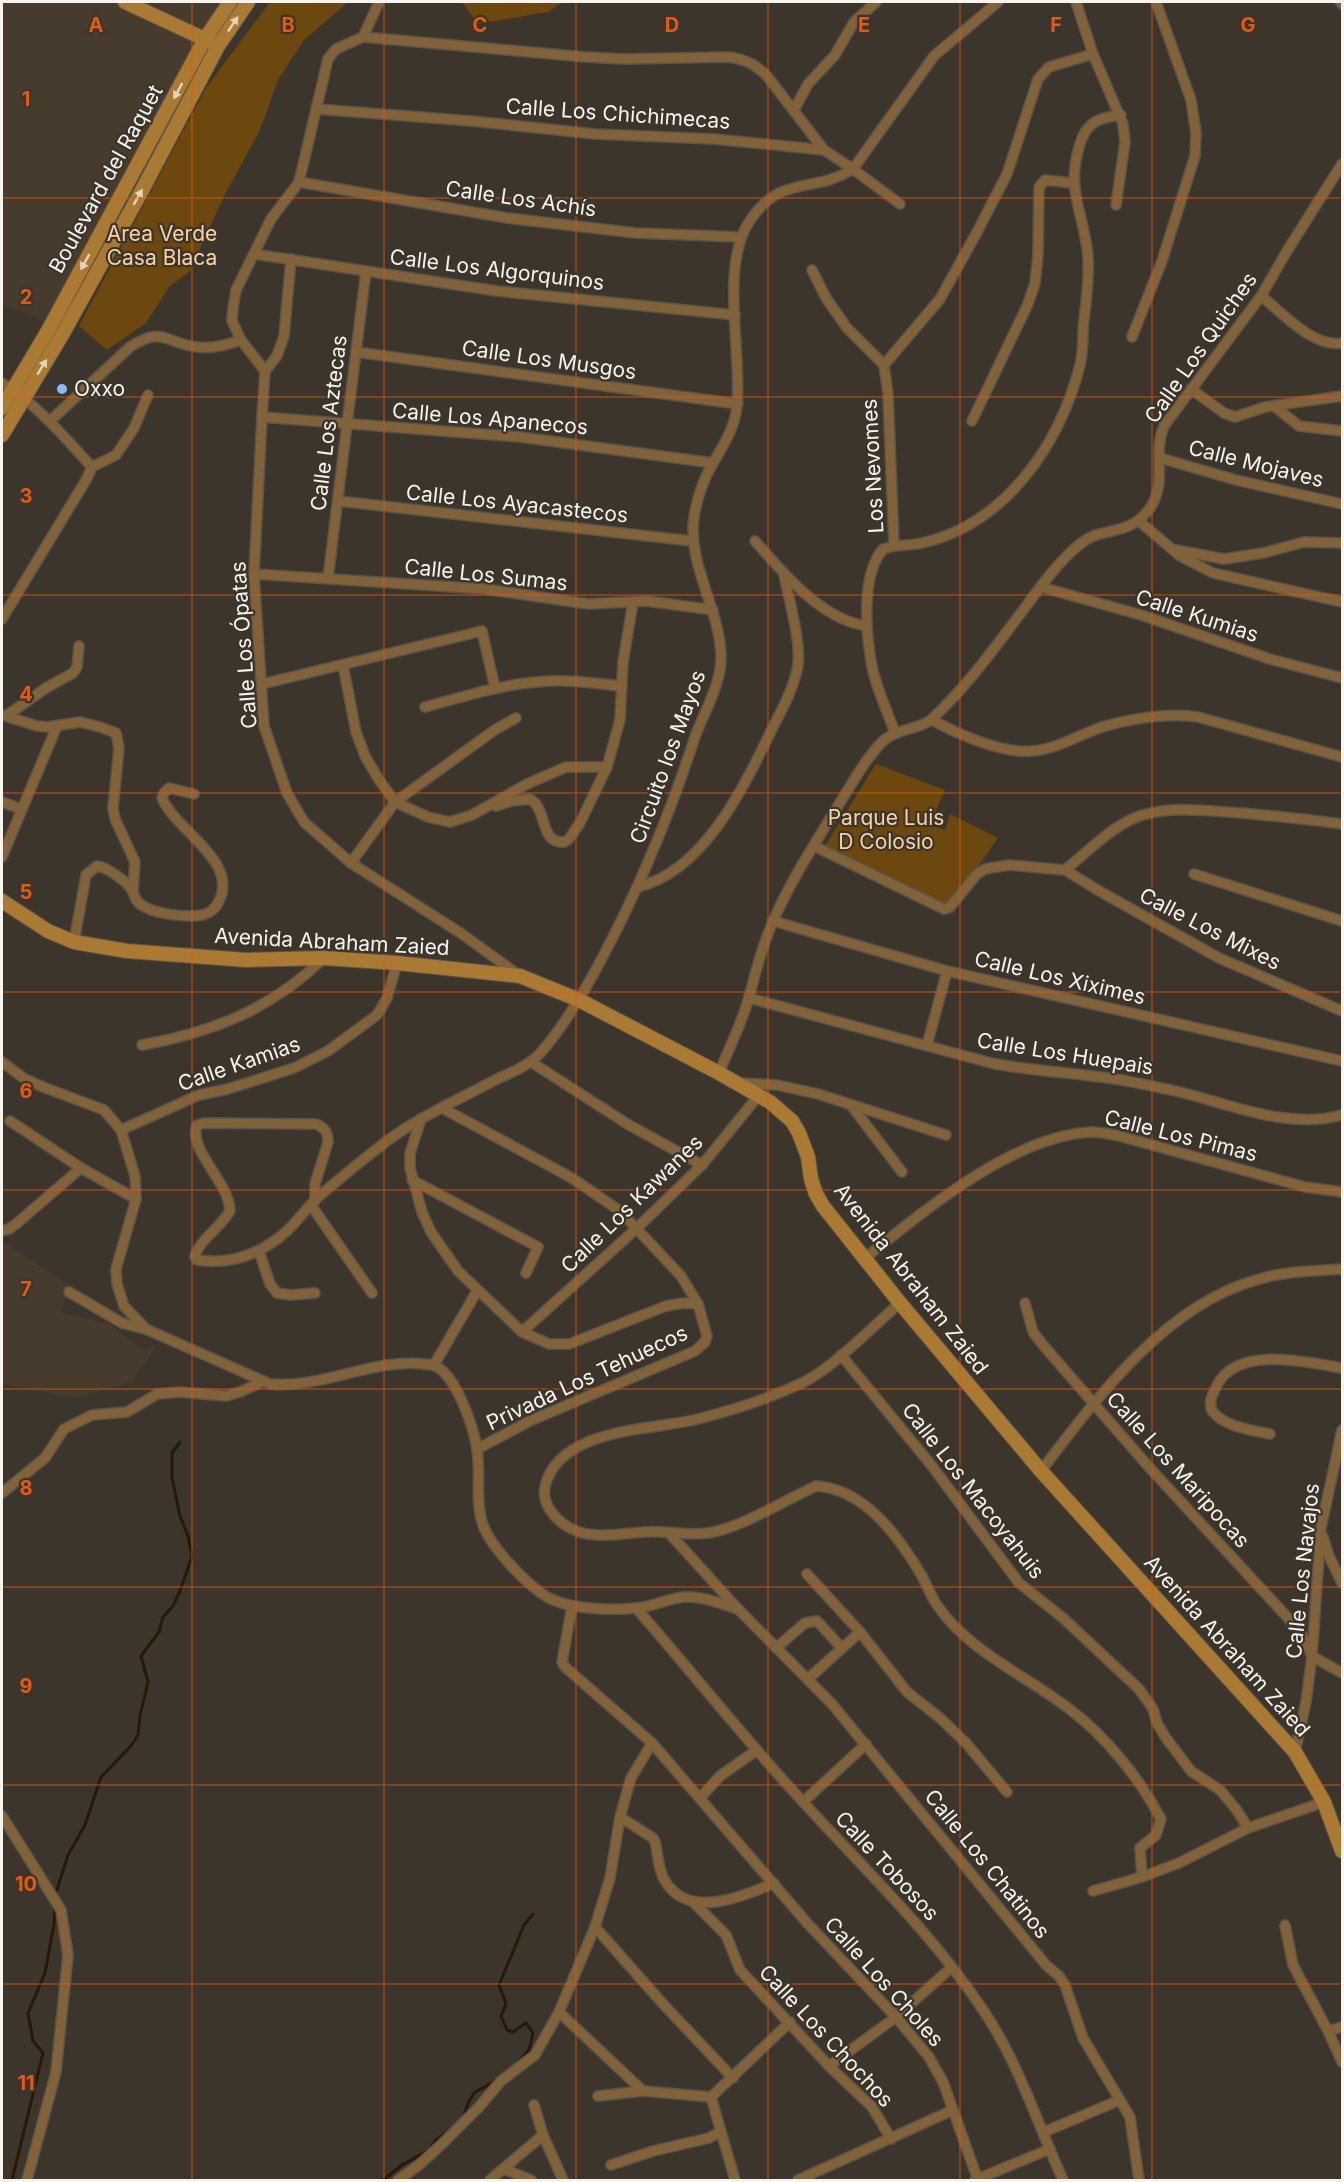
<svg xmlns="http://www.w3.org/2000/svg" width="1344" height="2182" viewBox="0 0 1344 2182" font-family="Inter,sans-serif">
  <rect width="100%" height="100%" fill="#3c352c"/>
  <g fill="#473b2d">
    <path d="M2 2H241L44 321 2 304Z"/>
    <path d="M2 1241 69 1285 61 1312 109 1324 145 1351 158 1344 132 1382 75 1398 2 1384Z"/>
  </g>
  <g fill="#6c480e">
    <path d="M270 2H348L304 40 278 80 260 130 223 198 190 271 169 287 146 323 107 350 79 326 206 88Z"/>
    <path d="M462 2H563L548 12 478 24Z"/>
    <path d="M876 764 945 790 929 825 945 830 950 814 998 838 973 874 944 905 824 848Z"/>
  </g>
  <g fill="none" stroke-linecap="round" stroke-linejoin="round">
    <g stroke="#271906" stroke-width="3">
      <path d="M55 1896 68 1855 85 1825 101 1777 131 1746 138 1735 140 1716 148 1682 141 1656 159 1632 163 1617 173 1606 180 1591 192 1556 188 1536 180 1516 172 1478V1453L180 1442"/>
      <path d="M516 2065 529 2050 533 2033 526 2023 513 2032 507 2030 501 2016 506 2004 499 1985 524 1925 533 1914"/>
      <path d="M463 2118 469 2101 475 2092 492 2083 508 2070"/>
      <path d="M12 2180 43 2053 33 2041 28 2013 45 1973 54 1924 55 1905"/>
      <path d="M383 2180 402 2165 429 2150 435 2141 452 2128"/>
    </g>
    <defs>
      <g id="street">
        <path d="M1076 2 1093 54 1123 124 1125 142 1116 205"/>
        <path d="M1340 2 1342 4"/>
        <path d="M363 37 585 57 624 59 728 57C745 59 755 64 767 76L824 150"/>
        <path d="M317 109 471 121 595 134 714 139 824 150 853 169 900 204"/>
        <path d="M794 110 808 84 835 55 854 22 876 2"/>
        <path d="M299 182 507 218 636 233 741 237"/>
        <path d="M254 254 497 291 735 315"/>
        <path d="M291 259 284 336 277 356 265 371 262 417 254 574 264 726 287 793 304 822 351 863 462 934 517 974"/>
        <path d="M812 270 826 298 847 328 884 365"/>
        <path d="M1261 296C1283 313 1313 348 1342 343"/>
        <path d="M1132 337 1162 261 1195 156 1196 133 1191 100 1156 2"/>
        <path d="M356 352 738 404"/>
        <path d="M884 365 940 299 976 234 1007 174 1038 79 1049 67 1093 54"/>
        <path d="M884 365 888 394 894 546 883 549C860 576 866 638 873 671 878 692 888 713 895 733"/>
        <path d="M265 371 241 340 232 321 233 308 236 290 271 219 299 182 328 59 336 49 363 37 379 2"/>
        <path d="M2 383C37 404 64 437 92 467"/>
        <path d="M1191 389 1224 413 1235 417 1265 407 1342 396"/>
        <path d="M1274 406 1299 426 1342 431"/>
        <path d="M262 417 520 437 713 463"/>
        <path d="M50 421 130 347C164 325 165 344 198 347 213 349 227 345 241 340"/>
        <path d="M972 421 1028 304 1035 283 1038 255 1039 187 1045 180 1073 183"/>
        <path d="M1160 458 1236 480 1342 504"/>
        <path d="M338 501 692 541"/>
        <path d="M1139 521 1180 556 1213 573 1342 602"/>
        <path d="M755 541C784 574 822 620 867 626"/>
        <path d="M894 546C903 545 913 545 922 543 1006 524 1060 444 1080 365 1084 350 1082 334 1084 319 1087 298 1089 278 1088 256 1084 213 1065 190 1080 144 1087 121 1099 118 1121 115"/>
        <path d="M1176 550 1224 559 1263 553 1304 542 1342 543"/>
        <path d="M254 574 485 589 588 604 647 601 713 610"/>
        <path d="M328 578 366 271"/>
        <path d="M1041 587 1141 615 1270 659 1342 678"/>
        <path d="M2 619 86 480 92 467 116 455 134 428 148 395"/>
        <path d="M343 665 356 732 365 756 379 780 395 802 428 817 450 822 472 815 527 784 566 767H607"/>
        <path d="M262 684 482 631 495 688"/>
        <path d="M425 707C466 696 506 683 548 681 572 679 598 684 622 686"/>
        <path d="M2 715 37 726 48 727 80 722 100 727 116 733 119 748 113 808 115 819 135 862 133 890"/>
        <path d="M6 716 46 688 73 673 77 667 79 646"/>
        <path d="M932 720C958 734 1002 754 1032 751 1057 749 1079 735 1102 727 1133 718 1166 713 1198 717L1342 757"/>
        <path d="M2 802 21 809"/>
        <path d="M496 806 511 801 530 799C548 809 539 844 564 842L569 839 580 823 607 767 620 720 623 662 633 602"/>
        <path d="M814 846 944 909 950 907 977 874 985 869 1009 865 1065 870 1101 892 1219 958 1342 1011"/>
        <path d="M2 857 57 726"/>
        <path d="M351 863 395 802 496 729 516 718"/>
        <path d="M1065 870C1086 853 1107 831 1132 819 1165 804 1206 811 1241 813 1275 816 1309 819 1342 824"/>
        <path d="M1194 874 1342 921"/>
        <path d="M637 887C702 873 744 788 770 733 781 711 794 689 798 665 801 641 789 600 784 575"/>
        <path d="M773 921 947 971 1342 1061"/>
        <path d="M74 942 86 875 97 866C107 867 128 882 133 892 135 897 135 900 140 904 152 914 187 918 202 915 211 913 216 908 219 901 239 861 176 831 162 798L164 793 169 788 194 794"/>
        <path d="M749 998 991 1063C1036 1072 1082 1073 1127 1081 1151 1086 1175 1090 1199 1097 1244 1110 1295 1128 1342 1115"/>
        <path d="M142 1045C214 1032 271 1009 324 958"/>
        <path d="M927 1045 947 971"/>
        <path d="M2 1062 25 1079 43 1087 104 1110 121 1130 135 1176 136 1199 116 1269 117 1284 124 1306 144 1327"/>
        <path d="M531 1062 629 1125 702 1165"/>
        <path d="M719 1073C729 1048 742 1023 749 997 756 972 761 948 772 924 788 885 814 845 836 809 850 787 863 762 882 742 896 728 922 730 934 717 968 685 996 646 1024 609 1040 587 1058 562 1080 544 1103 525 1129 538 1150 508 1168 482 1152 453 1164 426L1261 296 1287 251 1342 164"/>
        <path d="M739 1083 777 1085 818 1094 946 1135"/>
        <path d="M851 1105 902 1172"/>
        <path d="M442 1108 572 1178 620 1211 681 1276 698 1304 707 1336 705 1342 695 1351 532 1420 477 1449"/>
        <path d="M421 1119 410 1153V1168L422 1212 431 1232 458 1271 522 1332 549 1344H569L666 1306 683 1303 698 1304"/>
        <path d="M10 1121 81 1168 136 1199"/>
        <path d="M121 1130 199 1095 228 1089 294 1068 328 1051 377 1015 387 998 397 963"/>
        <path d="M412 1180 538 1247 526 1273"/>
        <path d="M315 1201V1184L328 1142C328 1132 325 1128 316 1124L205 1123 197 1125C188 1151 229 1181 230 1211 222 1226 197 1242 195 1257L197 1260C232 1265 263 1253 288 1230 298 1220 307 1208 317 1198 337 1181 357 1164 378 1148 412 1120 456 1101 495 1080 512 1072 531 1065 543 1050 566 1023 584 992 601 960 639 889 670 814 695 737 704 712 722 683 721 656 720 609 687 564 694 517 697 498 703 480 713 463 724 444 735 428 737 405 742 352 720 267 749 222 781 173 811 195 853 169L934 56 998 2"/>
        <path d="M311 1205 372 1293"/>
        <path d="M2 1231 9 1229 16 1224 81 1168"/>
        <path d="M259 1251 270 1284 277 1293 291 1295 315 1293"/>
        <path d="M865 1258C924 1211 1013 1136 1091 1132 1100 1132 1110 1134 1119 1136L1305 1187 1342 1192"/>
        <path d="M69 1292 122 1323 148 1330 270 1384C325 1389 377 1355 432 1365 454 1369 475 1429 477 1450 481 1473 475 1499 482 1522 489 1546 526 1584 547 1597 568 1609 611 1611 636 1608 653 1607 668 1598 685 1597 703 1596 721 1604 738 1609"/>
        <path d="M900 1303C873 1326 832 1369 802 1383 768 1399 730 1411 694 1420 648 1430 558 1429 545 1487 542 1502 552 1516 565 1525 588 1541 618 1534 644 1532 665 1530 686 1536 708 1533 741 1528 785 1500 816 1486 865 1489 899 1537 922 1576 927 1586 931 1596 937 1605 968 1651 1025 1675 1068 1708 1105 1735 1140 1779 1161 1819L1156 1835 1140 1848 1142 1877"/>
        <path d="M1025 1303 1033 1332 1043 1345 1148 1466 1288 1618 1302 1635 1312 1656 1342 1673"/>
        <path d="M522 1332 637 1228 702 1165 759 1095"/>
        <path d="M841 1355 932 1466 1019 1583 1063 1618 1139 1689 1153 1709 1157 1723 1166 1738 1191 1771 1220 1790 1236 1809 1248 1828"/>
        <path d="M434 1365 477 1291"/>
        <path d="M1270 1434C1251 1430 1225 1427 1212 1411 1208 1401 1213 1394 1217 1385 1238 1345 1306 1362 1342 1368"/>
        <path d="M1041 1471C1096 1399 1164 1306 1256 1280 1284 1271 1313 1271 1342 1269"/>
        <path d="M2 1493 45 1458 64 1429 92 1415 127 1412 157 1394 180 1392 226 1396 240 1392 264 1381"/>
        <path d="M669 1533 738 1609 832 1704 1046 1965 1059 1976 1065 1985 1083 2038 1130 2117 1139 2180"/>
        <path d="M1323 1537 1329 1556 1342 1583"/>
        <path d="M807 1574 860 1632 907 1692 940 1718 966 1743 1007 1792"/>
        <path d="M572 1606 562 1662 565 1667 652 1743 808 1924 896 2017 929 2057 943 2082 978 2180"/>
        <path d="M636 1608C693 1673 746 1741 805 1804 867 1872 934 1935 985 2013 1019 2064 1038 2125 1063 2180"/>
        <path d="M776 1648 805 1623 817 1621 842 1648"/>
        <path d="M808 1679 860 1632"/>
        <path d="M1295 1752 1306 1702 1312 1656 1321 1528 1342 1430"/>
        <path d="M700 1798 720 1776 757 1750"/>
        <path d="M803 1802 866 1744"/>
        <path d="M2 1816 61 1910 68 1955 56 2072 27 2180"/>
        <path d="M620 1817 653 1838 655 1842C658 1853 658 1869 664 1879 686 1920 740 1898 774 1883"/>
        <path d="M1093 1891 1142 1877 1179 1863 1248 1828 1324 1802"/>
        <path d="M693 1902 726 1935 740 1970 829 2066 872 2107 891 2139"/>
        <path d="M1285 1925 1293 1965 1328 2031 1342 2062"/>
        <path d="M595 1927 664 2005 733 2078"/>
        <path d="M559 2012 643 2091"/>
        <path d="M1328 2031 1342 2027"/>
        <path d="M829 2066 896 2017 952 1967"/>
        <path d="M598 2096 643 2091 711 2097"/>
        <path d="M711 2097 790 2022"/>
        <path d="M711 2097 735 2180"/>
        <path d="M534 2105 543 2135 563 2180"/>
        <path d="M1044 2132 1120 2100"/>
        <path d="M611 2165 653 2151 709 2138 720 2132"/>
        <path d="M504 2169 531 2180"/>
        <path d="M398 2180 419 2165 442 2144 479 2107 501 2081 535 2055 559 2012 595 1927 610 1878 620 1817 631 1778 652 1743"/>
        <path d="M490 2180 543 2135"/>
        <path d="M798 2180 953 2110"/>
        <path d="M975 2180 1050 2149"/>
      </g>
      <g id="secondary">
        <path d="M125 2 211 42"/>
        <path d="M2 408 49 329 205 39 230 2"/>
        <path d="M2 435 62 335 140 194 218 46 248 2"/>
        <path d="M2 901 48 931 74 942 127 951 246 960 324 958 397 963 520 976 579 1000 719 1073 770 1102 792 1121 799 1133 808 1157 811 1179 816 1194 823 1206 900 1303 1041 1471 1295 1752 1324 1802 1342 1851"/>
      </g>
    </defs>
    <use href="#street" stroke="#5a534b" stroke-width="12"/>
    <use href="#secondary" stroke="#5a534b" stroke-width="16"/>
    <use href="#street" stroke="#816239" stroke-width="9"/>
    <use href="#secondary" stroke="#aa7932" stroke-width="14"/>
  </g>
  <defs><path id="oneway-solid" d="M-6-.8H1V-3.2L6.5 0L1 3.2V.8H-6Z" transform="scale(1.5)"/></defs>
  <g fill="#e4d4be">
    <use href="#oneway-solid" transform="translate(233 24) rotate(-56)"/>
    <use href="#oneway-solid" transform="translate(178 91) rotate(118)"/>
    <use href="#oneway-solid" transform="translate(138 197) rotate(-61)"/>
    <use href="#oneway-solid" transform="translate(85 262) rotate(119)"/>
    <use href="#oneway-solid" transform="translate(42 367) rotate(-59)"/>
  </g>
  <path fill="none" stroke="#e8590c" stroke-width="1.5" stroke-opacity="0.55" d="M192 2V2180M384 2V2180M576 2V2180M768 2V2180M960 2V2180M1152 2V2180M2 198H1342M2 397H1342M2 595H1342M2 793H1342M2 992H1342M2 1190H1342M2 1389H1342M2 1587H1342M2 1785H1342M2 1984H1342"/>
  <circle fill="#86bbfb" stroke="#3c352c" stroke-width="2" cx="62" cy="389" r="6"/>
  <g text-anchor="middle" stroke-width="4.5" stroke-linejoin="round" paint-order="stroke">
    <g font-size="21" fill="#f7f3ed" stroke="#3c352c">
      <text transform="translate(618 114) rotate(4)" y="7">Calle Los Chichimecas</text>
      <text transform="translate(106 179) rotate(-61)" y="7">Boulevard del Raquet</text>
      <text transform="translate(521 199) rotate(8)" y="7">Calle Los Achís</text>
      <text transform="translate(497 270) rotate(7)" y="7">Calle Los Algorquinos</text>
      <text transform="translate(1201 348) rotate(-55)" y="7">Calle Los Quiches</text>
      <text transform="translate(549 360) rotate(8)" y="7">Calle Los Musgos</text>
      <text transform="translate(490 419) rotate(5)" y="7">Calle Los Apanecos</text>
      <text transform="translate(329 423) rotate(-83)" y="7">Calle Los Aztecas</text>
      <text transform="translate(1256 464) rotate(14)" y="7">Calle Mojaves</text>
      <text transform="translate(873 466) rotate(-93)" y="7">Los Nevomes</text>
      <text transform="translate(517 504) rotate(6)" y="7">Calle Los Ayacastecos</text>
      <text transform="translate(486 575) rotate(6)" y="7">Calle Los Sumas</text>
      <text transform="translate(1197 616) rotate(18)" y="7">Calle Kumias</text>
      <text transform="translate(244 645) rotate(-94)" y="7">Calle Los Ópatas</text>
      <text transform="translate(668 757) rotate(-70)" y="7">Circuito los Mayos</text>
      <text transform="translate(1210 929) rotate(27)" y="7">Calle Los Mixes</text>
      <text transform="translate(332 942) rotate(3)" y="7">Avenida Abraham Zaied</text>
      <text transform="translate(1060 978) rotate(13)" y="7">Calle Los Xiximes</text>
      <text transform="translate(1065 1054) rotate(9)" y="7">Calle Los Huepais</text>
      <text transform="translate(239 1064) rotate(-19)" y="7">Calle Kamias</text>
      <text transform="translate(1181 1136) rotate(14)" y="7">Calle Los Pimas</text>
      <text transform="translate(632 1204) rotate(-44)" y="7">Calle Los Kawanes</text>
      <text transform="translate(911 1279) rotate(52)" y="7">Avenida Abraham Zaied</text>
      <text transform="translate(587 1378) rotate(-25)" y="7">Privada Los Tehuecos</text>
      <text transform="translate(1178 1470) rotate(48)" y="7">Calle Los Maripocas</text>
      <text transform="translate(973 1491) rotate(52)" y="7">Calle Los Macoyahuis</text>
      <text transform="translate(1303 1571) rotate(-84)" y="7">Calle Los Navajos</text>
      <text transform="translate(1227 1646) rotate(48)" y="7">Avenida Abraham Zaied</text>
      <text transform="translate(987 1864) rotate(51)" y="7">Calle Los Chatinos</text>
      <text transform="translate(887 1866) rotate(47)" y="7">Calle Tobosos</text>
      <text transform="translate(884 1982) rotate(48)" y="7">Calle Los Choles</text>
      <text transform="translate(826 2036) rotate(47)" y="7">Calle Los Chochos</text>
    </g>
    <g font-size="21" fill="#f8d3a2" stroke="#3c352c">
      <text x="162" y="241">Area Verde<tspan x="162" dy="24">Casa Blaca</tspan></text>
      <text x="886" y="825">Parque Luis<tspan x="886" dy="24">D Colosio</tspan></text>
    </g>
    <g font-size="21" fill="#f7f3ed" stroke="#3c352c" text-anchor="start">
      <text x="74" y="396">Oxxo</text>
    </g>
  </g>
  <g font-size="20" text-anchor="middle" font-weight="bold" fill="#e8590c" stroke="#3c352c" stroke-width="4.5" stroke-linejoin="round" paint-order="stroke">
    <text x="96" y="32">A</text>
    <text x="288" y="32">B</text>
    <text x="480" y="32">C</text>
    <text x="672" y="32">D</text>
    <text x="864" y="32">E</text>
    <text x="1056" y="32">F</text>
    <text x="1248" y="32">G</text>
    <text x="26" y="106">1</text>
    <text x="26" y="304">2</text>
    <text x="26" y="503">3</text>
    <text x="26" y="701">4</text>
    <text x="26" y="899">5</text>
    <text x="26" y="1098">6</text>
    <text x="26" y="1296">7</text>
    <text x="26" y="1495">8</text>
    <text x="26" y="1693">9</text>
    <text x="26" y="1891">10</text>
    <text x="26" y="2090">11</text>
  </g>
  <rect width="1344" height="2182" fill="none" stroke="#f7f3ed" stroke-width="6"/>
</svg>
